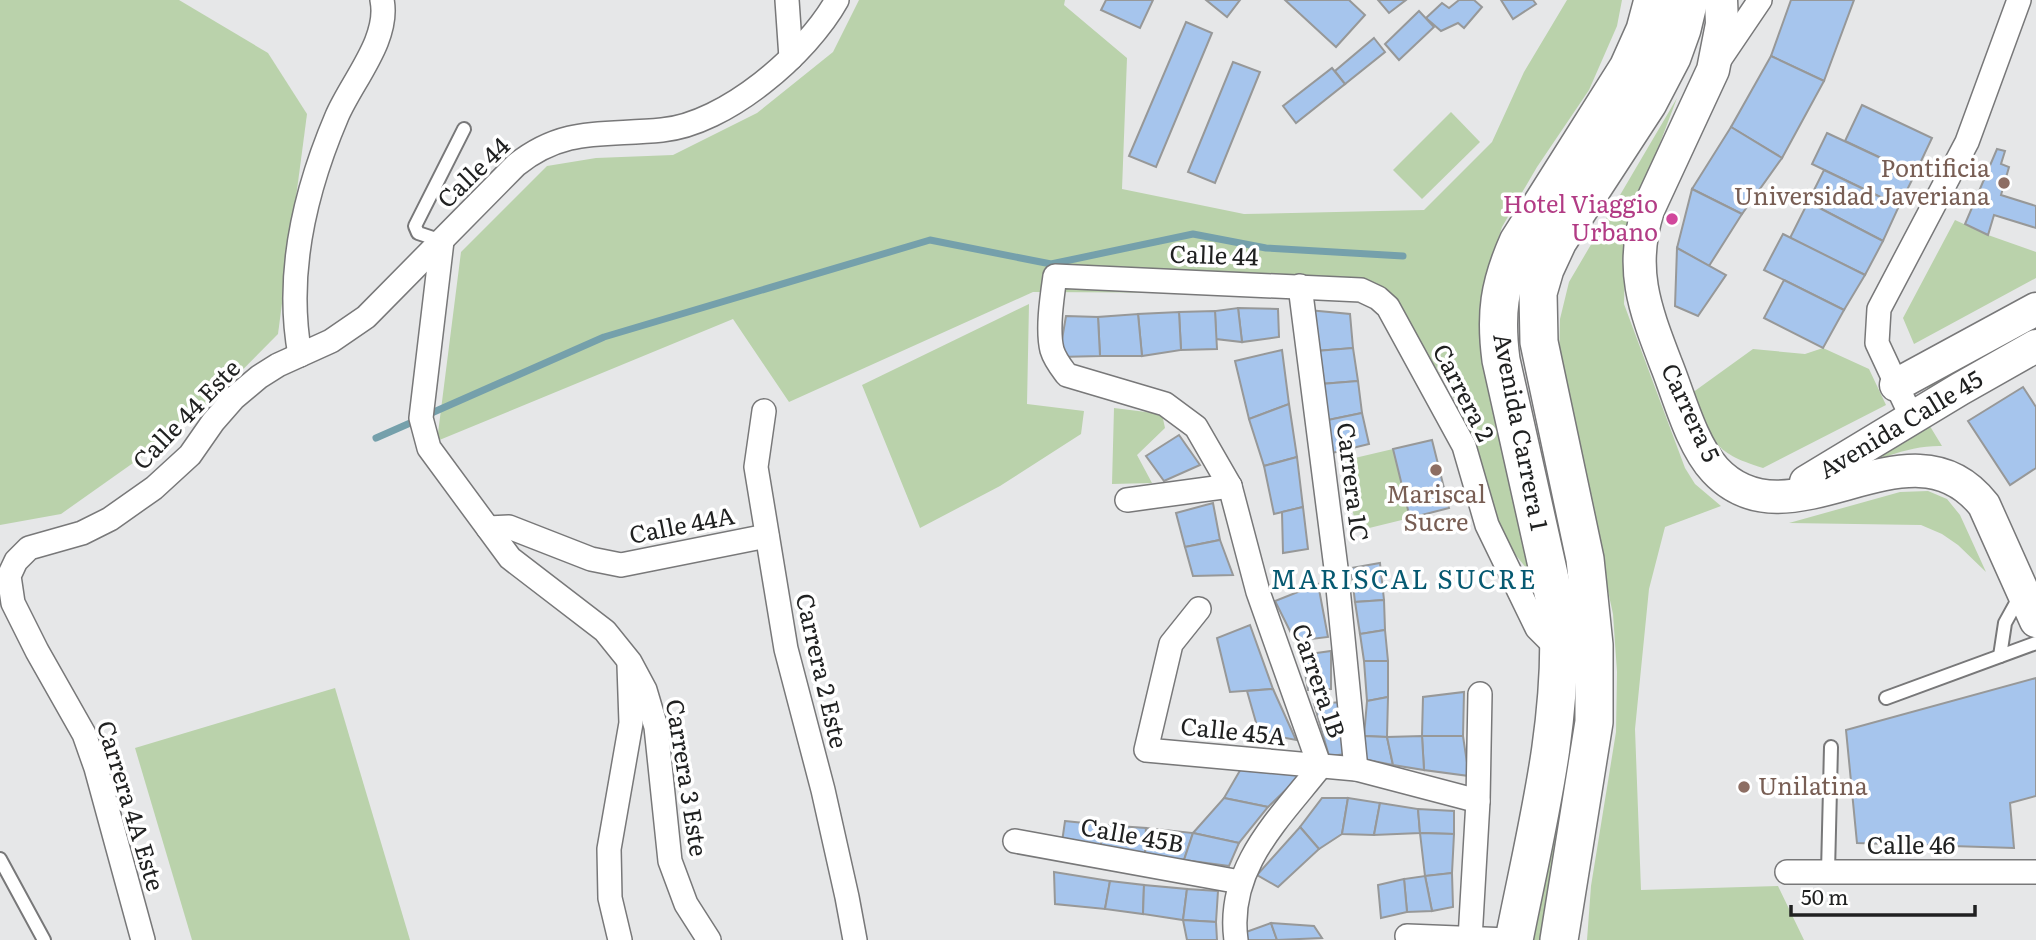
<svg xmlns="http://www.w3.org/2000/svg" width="2036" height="940" viewBox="0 0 2036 940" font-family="Literata,serif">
  <rect width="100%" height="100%" fill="#e6e7e8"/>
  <g fill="#bad2ab">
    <path d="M0 0H179L268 53 307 114 278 334 191 422 61 514 0 525Z"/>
    <path d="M859 0H1065L1064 5 1127 58 1122 189 1244 214 1424 210 1492 142 1524 72 1567 0H1622L1617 26 1589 90 1537 167 1502 227 1483 287 1488 374 1531 574 1505 542 1487 494 1472 441 1449 387 1386 294 1033 292 789 402 733 319 437 441 461 252 547 166 596 158 673 155 757 113 833 52Z"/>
    <path d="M1677 98 1634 212 1625 262 1624 304 1685 468 1695 484 1721 506 1665 527 1649 589 1635 729 1641 890 1778 886 1804 940H1587L1591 886 1616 732 1617 672 1613 614 1559 364 1560 319 1569 282Z"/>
    <path d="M1451 112 1480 142 1422 199 1393 170Z"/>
    <path d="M1955 220 1988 235 2036 252V278L1914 344 1903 318Z"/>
    <path d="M1029 304 1027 404 1084 411 1081 434 1000 486 920 528 862 385Z"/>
    <path d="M2036 324V334L1931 392 1926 384Z"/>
    <path d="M1823 348 1869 369 1886 405 1763 468C1711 452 1712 440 1692 393L1753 349 1805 354Z"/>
    <path d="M1114 408 1162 414 1165 428 1137 455 1152 483 1112 484Z"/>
    <path d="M1928 423 1942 446C1907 445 1872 462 1840 474Z"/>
    <path d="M1393 449 1410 518 1357 531 1342 461Z"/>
    <path d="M1928 491 1947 499 1960 515 1986 572 1958 545 1942 534 1921 525 1789 523 1900 492Z"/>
    <path d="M335 688 410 940H192L135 748Z"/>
    <path d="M1568 747 1549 940H1528Z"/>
  </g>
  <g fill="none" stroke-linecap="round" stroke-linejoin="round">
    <g stroke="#75a0ab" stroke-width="7">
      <path d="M427 415 604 337 930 240 1051 264 1193 234 1266 248 1403 256"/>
      <path d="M376 438 417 420"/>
    </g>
  </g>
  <g fill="#a6c5ed" stroke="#979898" stroke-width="2">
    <path d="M1106 0H1153L1140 28 1101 10Z"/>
    <path d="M1206 0H1240L1227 17Z"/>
    <path d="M1285 0H1349L1365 15 1336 47Z"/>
    <path d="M1378 0H1406L1389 13Z"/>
    <path d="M1459 0H1474L1482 7 1464 28 1458 23 1441 31 1426 18 1442 3 1449 8Z"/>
    <path d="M1501 0H1533L1536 4 1513 19Z"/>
    <path d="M1791 0H1854L1824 81 1771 56Z"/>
    <path d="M1419 11 1434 27 1399 60 1385 44Z"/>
    <path d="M1186 22 1212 33 1156 167 1129 156Z"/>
    <path d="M1374 38 1385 52 1345 84 1335 71Z"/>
    <path d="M1771 56 1824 81 1782 158 1731 127Z"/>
    <path d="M1233 62 1260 72 1215 183 1188 172Z"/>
    <path d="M1332 68 1345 84 1296 123 1283 106Z"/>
    <path d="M1862 105 1932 138 1915 174 1845 141Z"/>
    <path d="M1731 127 1782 158 1742 214 1692 189Z"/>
    <path d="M1827 133 1915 174 1899 206 1812 164Z"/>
    <path d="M1997 149 2005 151 2001 164 2009 167 2001 195 2036 206V228L1994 215 1988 235 1965 224Z"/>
    <path d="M1824 170 1899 206 1883 241 1808 202Z"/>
    <path d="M1692 189 1742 214 1709 266 1677 248Z"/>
    <path d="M1808 202 1883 241 1865 275 1790 238Z"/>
    <path d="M1783 234 1865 275 1844 310 1764 270Z"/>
    <path d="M1677 248 1726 275 1698 316 1675 306Z"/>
    <path d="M1784 280 1844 310 1823 348 1764 318Z"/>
    <path d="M1238 308 1278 309 1279 337 1242 342Z"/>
    <path d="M1238 308 1242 342 1216 339 1215 311Z"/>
    <path d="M1308 310 1350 314 1353 348 1316 351Z"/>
    <path d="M1215 311 1217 349 1181 350 1179 312Z"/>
    <path d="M1179 312 1181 350 1142 356 1138 314Z"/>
    <path d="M1138 314 1142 356H1100L1098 317Z"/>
    <path d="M1066 316 1098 317 1100 356 1059 357Z"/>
    <path d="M1353 348 1358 381 1321 384 1316 351Z"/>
    <path d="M1282 350 1289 404 1249 419 1235 361Z"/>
    <path d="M1358 381 1362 413 1328 420 1321 384Z"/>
    <path d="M2023 387 2036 407V468L2010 485 1968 421Z"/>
    <path d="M1289 404 1297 457 1264 466 1249 419Z"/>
    <path d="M1362 413 1369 444 1332 453 1328 420Z"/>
    <path d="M1179 435 1200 465 1164 481 1146 456Z"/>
    <path d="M1432 440 1449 508 1410 518 1393 449Z"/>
    <path d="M1297 457 1303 507 1274 514 1264 466Z"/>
    <path d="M1213 503 1220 540 1185 547 1176 513Z"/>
    <path d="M1303 507 1308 549 1283 553 1282 512Z"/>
    <path d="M1220 540 1233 575 1193 576 1185 547Z"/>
    <path d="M1380 563 1384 600 1355 602 1351 568Z"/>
    <path d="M1318 584 1328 637 1295 641 1275 601Z"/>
    <path d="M1384 600 1385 630 1360 634 1355 602Z"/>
    <path d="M1250 625 1273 689 1230 692 1217 638Z"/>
    <path d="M1385 630 1388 661H1364L1360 634Z"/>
    <path d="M1331 651V689L1308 690 1302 655Z"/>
    <path d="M1364 661H1388V697L1367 701Z"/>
    <path d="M2036 678V796L2010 803 2014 848 1857 843 1846 730Z"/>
    <path d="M1273 689 1296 740 1259 733 1247 691Z"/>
    <path d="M1464 692 1463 736H1422L1423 697Z"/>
    <path d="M1388 697 1387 737 1364 736 1367 701Z"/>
    <path d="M1342 702 1347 754 1329 756 1314 704Z"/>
    <path d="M1364 736 1387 737 1393 765 1363 759Z"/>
    <path d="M1422 736H1463L1469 776 1424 770Z"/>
    <path d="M1422 736 1424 770 1393 765 1387 737Z"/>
    <path d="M1242 767 1301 775 1268 807 1224 798Z"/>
    <path d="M1224 798 1268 807 1239 843 1193 833Z"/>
    <path d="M1322 798H1348L1342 834 1319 849 1300 827Z"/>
    <path d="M1348 798 1380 803 1374 835 1342 834Z"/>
    <path d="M1380 803 1418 809 1420 833 1374 835Z"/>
    <path d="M1418 809 1454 811V834L1420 833Z"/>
    <path d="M1065 821 1103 825 1100 853 1061 849Z"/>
    <path d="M1103 825 1146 828 1145 856 1100 853Z"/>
    <path d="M1300 827 1319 849 1278 887 1257 875Z"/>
    <path d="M1146 828 1193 833 1184 860 1145 856Z"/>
    <path d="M1193 833 1239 843 1229 866 1184 860Z"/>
    <path d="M1420 833 1454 834 1452 873 1425 876Z"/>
    <path d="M1054 872 1110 881 1105 909 1055 904Z"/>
    <path d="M1452 873 1453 907 1432 911 1425 876Z"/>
    <path d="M1425 876 1432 911 1407 912 1404 879Z"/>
    <path d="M1404 879 1407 912 1381 918 1378 885Z"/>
    <path d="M1110 881 1144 885 1143 914 1105 909Z"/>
    <path d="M1144 885 1187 889 1183 920 1143 914Z"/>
    <path d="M1187 889 1218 891 1216 922 1183 920Z"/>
    <path d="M1183 920 1216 922 1217 940H1187Z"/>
    <path d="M1271 923 1277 940H1244L1246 932Z"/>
    <path d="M1271 923 1314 926 1322 938 1277 940Z"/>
  </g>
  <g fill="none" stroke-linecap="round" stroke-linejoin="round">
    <defs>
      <g id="lane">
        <path d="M442 241 418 233 415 226 464 129"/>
        <path d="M2000 656 2005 623 2021 594"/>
        <path d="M1886 698 2036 643"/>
        <path d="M0 859 44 940"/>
        <path d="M1828 872 1831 747"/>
      </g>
      <g id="street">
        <path d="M787 0 791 58"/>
        <path d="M1718 62 1760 0"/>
        <path d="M442 241 421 418 429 448 510 558 605 631 630 662 645 690 656 727 670 861 686 904 709 940"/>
        <path d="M1300 286 1336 568 1356 769"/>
        <path d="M300 355C285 274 305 191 337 116 352 81 390 39 382 0"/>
        <path d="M764 411 756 467 786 649 823 790 847 897 855 940"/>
        <path d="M1912 418 1877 343 1879 309 1967 142 2019 0"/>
        <path d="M1127 500 1230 486"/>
        <path d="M488 528 509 527 591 559 621 565 767 536"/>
        <path d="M1199 609 1171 644 1146 750 1356 769 1478 801"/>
        <path d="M1015 841 1240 882"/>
        <path d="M1787 872H2036"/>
        <path d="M1407 936 1509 940"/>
        <path d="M1470 939 1478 801 1480 694"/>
        <path d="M143 940 96 768 84 734 37 651 13 603 9 576 16 561 29 548 82 533 110 519 154 488 190 455 213 422 234 398 259 377 278 365 331 341 366 317 516 165C565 126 605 136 662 130 726 124 807 54 837 0"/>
        <path d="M620 940 610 898 609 849 631 723 629 665"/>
        <path d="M1236 940C1226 868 1279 819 1320 767L1258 592 1230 486 1196 427 1165 404 1067 375C1061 367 1055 360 1052 350 1047 330 1052 297 1055 276L1361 290 1378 298 1388 307 1464 446 1487 525 1537 628 1560 651"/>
      </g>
      <g id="secondary">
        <path d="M1721 0 1722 24 1713 70 1648 210C1629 269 1645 309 1666 364 1679 396 1691 444 1715 470 1791 552 1910 410 1984 505L2036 621"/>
        <path d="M1896 385 2036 309"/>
        <path d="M1806 482 1960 389 2036 346"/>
      </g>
      <g id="primary">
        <path d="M1514 940C1535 833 1564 725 1558 615L1501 360C1495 314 1499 285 1518 242L1628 68 1645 30 1653 0"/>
        <path d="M1559 940 1594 722V645L1585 559 1539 342 1538 293 1545 269 1558 241 1648 103 1672 57 1682 29 1689 0"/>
      </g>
    </defs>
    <use href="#lane" stroke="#787879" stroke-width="16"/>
    <use href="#street" stroke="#787879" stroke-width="26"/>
    <use href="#secondary" stroke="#787879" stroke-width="35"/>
    <use href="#primary" stroke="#787879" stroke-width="40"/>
    <use href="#lane" stroke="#fff" stroke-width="12"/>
    <use href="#street" stroke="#fff" stroke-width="23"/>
    <use href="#secondary" stroke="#fff" stroke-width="32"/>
    <use href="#primary" stroke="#fff" stroke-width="37"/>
  </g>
  <g fill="#8d6e63" stroke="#fff" stroke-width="2.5">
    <circle cx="2004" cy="183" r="7"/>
    <circle cx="1436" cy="470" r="7"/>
    <circle cx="1744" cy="787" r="7"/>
  </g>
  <circle fill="#d1479c" stroke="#fff" stroke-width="2.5" cx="1672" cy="219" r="7"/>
  <g text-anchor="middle" stroke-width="7" stroke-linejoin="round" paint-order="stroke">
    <g font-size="24" fill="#785e54" stroke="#fff" text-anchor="end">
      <text x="1990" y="177">Pontificia<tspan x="1990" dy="28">Universidad Javeriana</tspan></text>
      <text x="1436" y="503" text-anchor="middle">Mariscal<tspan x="1436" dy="28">Sucre</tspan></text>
      <text x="1758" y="795" text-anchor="start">Unilatina</text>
    </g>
    <g font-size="24" fill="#202121" stroke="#fff">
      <text transform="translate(474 173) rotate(-44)" y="8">Calle 44</text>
      <text transform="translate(1214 256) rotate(2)" y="8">Calle 44</text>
      <text transform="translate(1463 393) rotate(63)" y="8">Carrera 2</text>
      <text transform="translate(1690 413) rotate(65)" y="8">Carrera 5</text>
      <text transform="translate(187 415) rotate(-46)" y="8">Calle 44 Este</text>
      <text transform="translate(1901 425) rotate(-31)" y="8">Avenida Calle 45</text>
      <text transform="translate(1520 432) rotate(79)" y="8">Avenida Carrera 1</text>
      <text transform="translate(1352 482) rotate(83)" y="8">Carrera 1C</text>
      <text transform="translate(682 526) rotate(-11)" y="8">Calle 44A</text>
      <text transform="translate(821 671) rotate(77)" y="8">Carrera 2 Este</text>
      <text transform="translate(1318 681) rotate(71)" y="8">Carrera 1B</text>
      <text transform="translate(1233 732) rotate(6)" y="8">Calle 45A</text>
      <text transform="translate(686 778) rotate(81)" y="8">Carrera 3 Este</text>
      <text transform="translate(130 806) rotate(73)" y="8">Carrera 4A Este</text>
      <text transform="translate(1132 836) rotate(10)" y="8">Calle 45B</text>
      <text x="1911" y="854">Calle 46</text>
    </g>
    <g font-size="24" fill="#b23c85" stroke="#fff" text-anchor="end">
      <text x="1658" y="213">Hotel Viaggio<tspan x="1658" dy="28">Urbano</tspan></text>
    </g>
    <g font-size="26" letter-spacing="2" fill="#065971" stroke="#fff">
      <text x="1404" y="589">MARISCAL SUCRE</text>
    </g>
  </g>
  <path d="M1791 905v10h184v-10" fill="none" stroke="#202121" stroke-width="3.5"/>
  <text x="1801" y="905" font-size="21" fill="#202121" stroke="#ffffff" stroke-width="5" paint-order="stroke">50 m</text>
</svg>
